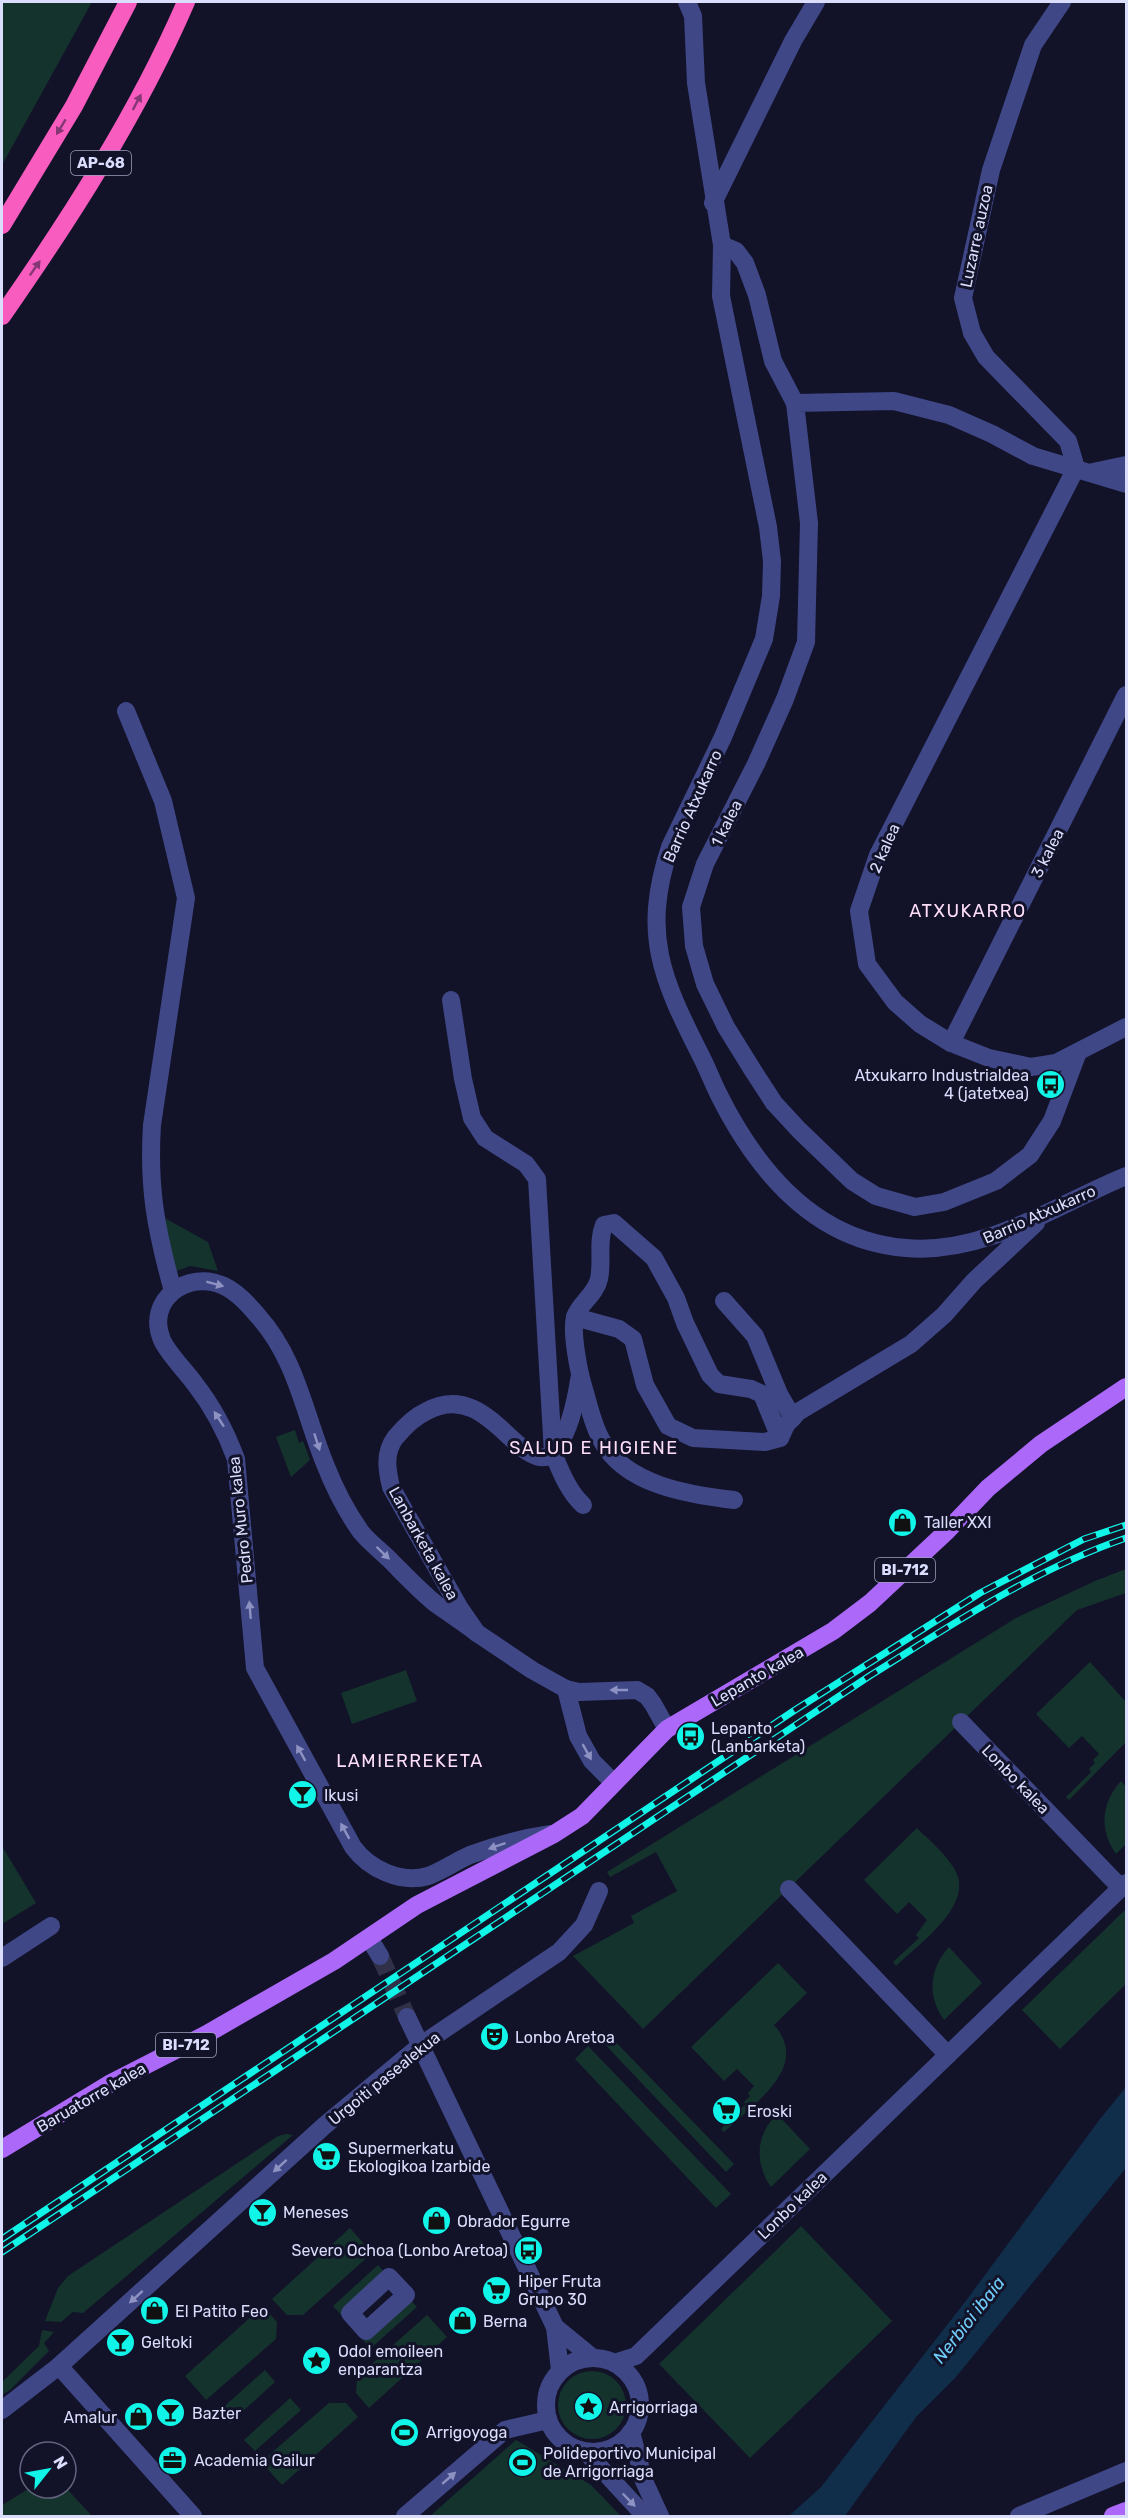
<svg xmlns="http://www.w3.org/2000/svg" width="1128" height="2518" viewBox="0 0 1128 2518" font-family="Rubik,sans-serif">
  <rect width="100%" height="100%" fill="#121229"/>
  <g fill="#15332d">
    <path d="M2 2H92L2 165Z"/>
    <path d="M161 1216 208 1242 218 1271 190 1266 174 1272Z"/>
    <path d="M295 1430 299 1443 303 1441 310 1460 291 1477 276 1437Z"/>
    <path d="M1126 1569V1593L1077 1610 643 2029 573 1956 634 1923 631 1916 677 1891 656 1852 610 1877 607 1872 1016 1618 1095 1581Z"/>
    <path d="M1090 1662 1126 1702V1742L1069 1800 1066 1797 1091 1772 1089 1769 1095 1763 1093 1760 1099 1754 1082 1736 1069 1748 1036 1714Z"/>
    <path d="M406 1670 417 1701 352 1724 341 1693Z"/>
    <path d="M1121 1781 1126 1787V1844L1116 1854C1099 1830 1101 1803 1121 1781Z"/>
    <path d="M917 1828C930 1841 946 1854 955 1870 975 1905 919 1944 896 1966L893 1962 919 1938 916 1935 927 1920 909 1902 897 1914 864 1880Z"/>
    <path d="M2 1846 36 1903 2 1924Z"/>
    <path d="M1126 1909V1984L1060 2049 1022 2010Z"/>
    <path d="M949 1947 982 1983 944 2020C927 1996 929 1969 949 1947Z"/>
    <path d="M778 1963 807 1993 774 2025C812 2067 752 2105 724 2132L721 2129 746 2104 744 2102 750 2096 748 2093 754 2086 737 2069 724 2081 691 2047Z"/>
    <path d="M605 2031 734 2164 726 2172 598 2037Z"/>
    <path d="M588 2046 731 2194 716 2208 575 2059Z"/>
    <path d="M777 2114 810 2149 771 2187C754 2163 756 2134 777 2114Z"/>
    <path d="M286 2134 293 2135 83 2313 73 2312 61 2322 45 2321 58 2288 68 2276 278 2136Z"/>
    <path d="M801 2226 892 2321 750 2458 659 2364Z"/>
    <path d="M350 2228 372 2253 303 2315H287L272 2299Z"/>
    <path d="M378 2265 389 2277 344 2318 333 2306Z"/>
    <path d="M406 2295 417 2307 371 2348 360 2337Z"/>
    <path d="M263 2306 277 2322 276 2339 206 2400 185 2376Z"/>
    <path d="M427 2315 447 2337 369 2408 356 2393 357 2377Z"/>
    <path d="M42 2330 54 2332 44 2343 49 2351 10 2390 2 2395V2382L39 2346Z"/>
    <path d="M265 2370 275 2382 230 2423 219 2411Z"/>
    <circle cx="592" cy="2405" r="34"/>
    <path d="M290 2398 301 2410 255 2451 244 2440Z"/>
    <path d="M329 2403H346L358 2417 282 2485 261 2462Z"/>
    <path d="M516 2440 591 2485 621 2516H430Z"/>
    <path d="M30 2488H66L92 2516H2V2505Z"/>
  </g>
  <path fill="#102e4a" d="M1126 2087V2168L956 2377 916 2417 845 2516H789L821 2487 968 2298 1100 2119Z"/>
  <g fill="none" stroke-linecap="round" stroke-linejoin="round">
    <path stroke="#303049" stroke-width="18" stroke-dasharray="18 9" stroke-linecap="butt" d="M380 1956 407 2017"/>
    <g stroke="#3f4786" stroke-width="18">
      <path d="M687 2 693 16 696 83 722 245 721 296 768 527 772 561 771 596 764 639 723 737 670 847C641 935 662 979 702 1058 708 1070 713 1083 719 1095 757 1171 815 1241 906 1248 986 1255 1055 1205 1126 1176"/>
      <path d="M1062 2 1033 45 991 170 963 298 972 333 986 357 1068 441 1076 468"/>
      <path d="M713 203 793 41 816 2"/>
      <path d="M722 245 736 251 745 263 757 295 773 361 795 403"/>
      <path d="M1076 468 878 855 859 911 867 964 895 1002 920 1024 951 1043 989 1058 1031 1067 1056 1063 1126 1027"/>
      <path d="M1093 472 1126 465"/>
      <path d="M126 711 163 801 186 898 152 1125C148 1188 156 1230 173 1291"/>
      <path d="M451 1000 463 1079 472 1118 485 1138 526 1164 537 1179 553 1453C561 1472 568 1491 583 1505"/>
      <path d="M951 1043 1126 695"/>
      <path d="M1078 1052 1052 1121 1030 1155 996 1181 944 1202 915 1207 876 1196 852 1181 799 1130 774 1103 752 1069 726 1027 705 984 694 946 691 907 705 864 756 764 785 699 806 642 809 523 795 403 894 401 949 415 992 434 1033 456 1126 484"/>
      <path d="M724 1301 755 1336 779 1394 793 1418"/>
      <path d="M575 1317 619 1329 633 1339 645 1385 668 1426 693 1438 765 1442 780 1438 786 1425 798 1412 911 1344 944 1315 974 1281 1036 1223"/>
      <path d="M580 1375C576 1400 569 1441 547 1457 514 1463 485 1380 427 1411 414 1417 404 1427 395 1438 384 1453 387 1470 391 1487L459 1607 477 1633 532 1670 566 1689 579 1692 637 1690 647 1696 653 1704 667 1729"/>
      <path d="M734 1500C690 1495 625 1485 602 1441 593 1426 589 1406 584 1389 579 1373 571 1333 575 1317 579 1304 596 1294 599 1279 603 1261 597 1242 604 1225L614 1223 654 1258 676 1298 685 1323 710 1375 719 1384 751 1389 762 1394 780 1438"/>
      <path d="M477 1633C464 1623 450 1614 436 1604 420 1591 405 1575 390 1560 381 1551 369 1542 361 1532 346 1511 334 1487 325 1464 304 1412 296 1358 258 1316 249 1305 237 1292 224 1286 188 1269 145 1300 162 1340 169 1355 185 1370 195 1384 213 1407 226 1432 236 1459L255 1668 353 1847C369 1869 401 1884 428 1876 442 1871 456 1861 470 1855 497 1845 523 1838 551 1834"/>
      <path d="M566 1689 578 1736 592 1761 614 1783"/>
      <path d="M961 1722 1121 1888"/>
      <path d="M789 1889 948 2055"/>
      <path d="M369 1938 380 1956"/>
      <path d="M2 1958 51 1926"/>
      <path d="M407 2017 555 2327 560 2370"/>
      <path d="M389 2277 406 2295 366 2331 350 2313Z"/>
      <path d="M555 2327 593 2358"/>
      <circle cx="593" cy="2405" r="47"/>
      <path d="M614 2363 636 2356 1126 1883"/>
      <path d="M59 2366 193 2516"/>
      <path d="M2 2410 59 2366 324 2126 421 2045 559 1952 584 1925 599 1891"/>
      <path d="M631 2432 644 2481 660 2516"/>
      <path d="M586 2452 645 2516"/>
      <path d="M405 2516 505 2430 548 2420"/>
      <path d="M1019 2516 1126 2471"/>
    </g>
    <g stroke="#ac68f8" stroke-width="18">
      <path d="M2 2149 111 2083 205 2035 334 1961 417 1905 554 1834 582 1816 667 1729 833 1631 870 1603 946 1532 988 1488 1041 1444 1126 1387"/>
      <path d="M1113 2516 1126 2511"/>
    </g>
    <g stroke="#f75cbe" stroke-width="18">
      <path d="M2 225 74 106 128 2"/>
      <path d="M2 316C71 217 138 113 186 2"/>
    </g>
    <defs>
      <g id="rail">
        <path d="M2 2239 795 1710 980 1593 1084 1539 1126 1525"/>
        <path d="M2 2252 871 1675C953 1624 1035 1569 1126 1538"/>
      </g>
    </defs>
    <use href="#rail" stroke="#11f4e8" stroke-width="7"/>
    <use href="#rail" stroke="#121229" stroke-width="4.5" stroke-dasharray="14" stroke-linecap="butt"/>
  </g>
  <defs><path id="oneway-solid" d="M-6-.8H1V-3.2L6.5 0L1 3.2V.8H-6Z" transform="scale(1.5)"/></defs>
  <g fill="#843774">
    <use href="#oneway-solid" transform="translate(137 102) rotate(-62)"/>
    <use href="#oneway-solid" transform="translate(61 127) rotate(121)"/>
    <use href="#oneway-solid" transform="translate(35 268) rotate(-55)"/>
  </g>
  <g fill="#8d92c2">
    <use href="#oneway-solid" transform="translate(215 1284) rotate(15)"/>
    <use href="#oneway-solid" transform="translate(219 1419) rotate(-123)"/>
    <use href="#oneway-solid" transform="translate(317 1442) rotate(72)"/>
    <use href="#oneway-solid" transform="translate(383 1553) rotate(44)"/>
    <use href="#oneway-solid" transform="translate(250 1610) rotate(-95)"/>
    <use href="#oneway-solid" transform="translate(619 1690) rotate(-180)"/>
    <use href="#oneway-solid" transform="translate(587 1752) rotate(61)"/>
    <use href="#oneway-solid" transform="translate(301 1753) rotate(-119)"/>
    <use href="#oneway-solid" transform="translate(345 1831) rotate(-119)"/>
    <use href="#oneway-solid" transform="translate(497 1846) rotate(161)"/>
    <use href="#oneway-solid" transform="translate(280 2166) rotate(138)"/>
    <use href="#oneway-solid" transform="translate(136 2297) rotate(138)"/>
    <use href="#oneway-solid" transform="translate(449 2478) rotate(-41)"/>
    <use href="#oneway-solid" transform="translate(629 2500) rotate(46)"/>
  </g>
  <defs>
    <symbol id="bus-disc" viewBox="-11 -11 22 22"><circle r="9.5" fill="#11f4e8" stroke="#121229"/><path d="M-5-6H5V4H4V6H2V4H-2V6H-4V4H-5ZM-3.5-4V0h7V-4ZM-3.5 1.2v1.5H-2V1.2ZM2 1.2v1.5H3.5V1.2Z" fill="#111"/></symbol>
    <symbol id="shop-disc" viewBox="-11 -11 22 22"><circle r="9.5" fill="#11f4e8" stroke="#121229"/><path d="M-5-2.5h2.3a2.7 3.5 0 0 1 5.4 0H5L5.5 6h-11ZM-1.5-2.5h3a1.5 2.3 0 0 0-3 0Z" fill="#111"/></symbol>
    <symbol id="bar-disc" viewBox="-11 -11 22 22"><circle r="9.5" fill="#11f4e8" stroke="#121229"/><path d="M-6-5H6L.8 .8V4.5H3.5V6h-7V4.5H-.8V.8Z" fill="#111"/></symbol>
    <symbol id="theatre-disc" viewBox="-11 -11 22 22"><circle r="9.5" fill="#11f4e8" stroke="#121229"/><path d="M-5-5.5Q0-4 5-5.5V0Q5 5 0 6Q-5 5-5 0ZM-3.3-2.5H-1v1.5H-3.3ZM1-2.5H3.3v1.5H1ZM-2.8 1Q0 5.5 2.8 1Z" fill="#111"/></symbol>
    <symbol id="supermarket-disc" viewBox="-11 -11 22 22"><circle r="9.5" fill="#11f4e8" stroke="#121229"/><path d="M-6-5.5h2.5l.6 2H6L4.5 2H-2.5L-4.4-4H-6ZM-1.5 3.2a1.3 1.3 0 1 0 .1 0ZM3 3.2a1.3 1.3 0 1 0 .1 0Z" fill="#111"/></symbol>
    <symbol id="sight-disc" viewBox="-11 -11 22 22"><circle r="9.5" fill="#11f4e8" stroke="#121229"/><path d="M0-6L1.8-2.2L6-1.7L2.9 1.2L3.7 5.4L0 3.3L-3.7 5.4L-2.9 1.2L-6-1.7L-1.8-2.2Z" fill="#111"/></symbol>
    <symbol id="stadium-disc" viewBox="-11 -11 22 22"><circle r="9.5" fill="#11f4e8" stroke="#121229"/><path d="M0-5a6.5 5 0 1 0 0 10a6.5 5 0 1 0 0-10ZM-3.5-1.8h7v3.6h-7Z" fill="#111"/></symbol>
    <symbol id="office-disc" viewBox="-11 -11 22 22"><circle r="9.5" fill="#11f4e8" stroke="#121229"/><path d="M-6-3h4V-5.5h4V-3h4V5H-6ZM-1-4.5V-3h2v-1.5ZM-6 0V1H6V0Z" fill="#111"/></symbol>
  </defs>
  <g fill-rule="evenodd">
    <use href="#bus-disc" x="1034" y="1068" width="33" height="33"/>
    <use href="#shop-disc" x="886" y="1506" width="33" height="33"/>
    <use href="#bus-disc" x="674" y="1720" width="33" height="33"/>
    <use href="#bar-disc" x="286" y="1778" width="33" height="33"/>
    <use href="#theatre-disc" x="478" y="2020" width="33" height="33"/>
    <use href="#supermarket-disc" x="710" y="2094" width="33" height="33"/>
    <use href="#supermarket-disc" x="310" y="2140" width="33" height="33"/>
    <use href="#bar-disc" x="246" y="2196" width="33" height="33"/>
    <use href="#shop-disc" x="420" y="2204" width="33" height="33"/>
    <use href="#bus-disc" x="512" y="2234" width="33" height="33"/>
    <use href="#supermarket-disc" x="480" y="2274" width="33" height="33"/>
    <use href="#shop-disc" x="138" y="2294" width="33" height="33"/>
    <use href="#shop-disc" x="446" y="2304" width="33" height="33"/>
    <use href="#bar-disc" x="104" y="2326" width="33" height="33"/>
    <use href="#sight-disc" x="300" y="2344" width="33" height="33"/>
    <use href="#sight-disc" x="572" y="2390" width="33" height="33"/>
    <use href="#bar-disc" x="154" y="2396" width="33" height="33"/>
    <use href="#shop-disc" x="122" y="2400" width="33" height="33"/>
    <use href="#stadium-disc" x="388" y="2416" width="33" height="33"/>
    <use href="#office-disc" x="156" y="2444" width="33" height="33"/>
    <use href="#stadium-disc" x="506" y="2446" width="33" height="33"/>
  </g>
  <g text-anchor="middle" stroke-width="6" stroke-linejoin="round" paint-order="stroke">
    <g fill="#121229" stroke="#9fa0bd" stroke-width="1.5">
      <rect x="71" y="151" width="60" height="24" rx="4.5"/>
      <rect x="875" y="1558" width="60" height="24" rx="4.5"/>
      <rect x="156" y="2033" width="60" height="24" rx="4.5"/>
    </g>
    <g font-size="15" font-weight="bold" fill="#dbddfd">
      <text x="101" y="168">AP-68</text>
      <text x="905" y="1575">BI-712</text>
      <text x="186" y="2050">BI-712</text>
    </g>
    <g font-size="16" fill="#dbddfd" stroke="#121229">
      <text transform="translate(976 236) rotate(-78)" y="6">Luzarre auzoa</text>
      <text transform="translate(692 806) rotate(-66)" y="6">Barrio Atxukarro</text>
      <text transform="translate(726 823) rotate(-63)" y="6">1 kalea</text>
      <text transform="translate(884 848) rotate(-66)" y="6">2 kalea</text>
      <text transform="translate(1047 853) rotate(-63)" y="6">3 kalea</text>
      <text transform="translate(1039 1214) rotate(-24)" y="6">Barrio Atxukarro</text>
      <text transform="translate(240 1520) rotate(-96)" y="6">Pedro Muro kalea</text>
      <text transform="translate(424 1543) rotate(61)" y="6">Lanbarketa kalea</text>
      <text transform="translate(757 1676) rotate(-30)" y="6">Lepanto kalea</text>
      <text transform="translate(1016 1779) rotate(46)" y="6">Lonbo kalea</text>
      <text transform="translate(384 2078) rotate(-39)" y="6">Urgoiti pasealekua</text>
      <text transform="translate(91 2097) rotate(-30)" y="6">Baruatorre kalea</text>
      <text transform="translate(792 2205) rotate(-44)" y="6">Lonbo kalea</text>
    </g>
    <g font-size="16" fill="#dbddfd" stroke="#121229" text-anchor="start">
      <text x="1029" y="1081" text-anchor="end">Atxukarro Industrialdea<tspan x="1029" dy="18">4 (jatetxea)</tspan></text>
      <text x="924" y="1528">Taller XXI</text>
      <text x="711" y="1734">Lepanto<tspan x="711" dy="18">(Lanbarketa)</tspan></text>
      <text x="324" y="1801">Ikusi</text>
      <text x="515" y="2043">Lonbo Aretoa</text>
      <text x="747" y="2117">Eroski</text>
      <text x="348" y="2154">Supermerkatu<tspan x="348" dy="18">Ekologikoa Izarbide</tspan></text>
      <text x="283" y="2218">Meneses</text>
      <text x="457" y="2227">Obrador Egurre</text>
      <text x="508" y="2256" text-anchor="end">Severo Ochoa (Lonbo Aretoa)</text>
      <text x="518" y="2287">Hiper Fruta<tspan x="518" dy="18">Grupo 30</tspan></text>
      <text x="175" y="2317">El Patito Feo</text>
      <text x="483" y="2327">Berna</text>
      <text x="141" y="2348">Geltoki</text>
      <text x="338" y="2357">Odol emoileen<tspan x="338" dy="18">enparantza</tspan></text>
      <text x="609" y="2413">Arrigorriaga</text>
      <text x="192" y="2419">Bazter</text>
      <text x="117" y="2423" text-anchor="end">Amalur</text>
      <text x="426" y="2438">Arrigoyoga</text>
      <text x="543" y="2459">Polideportivo Municipal<tspan x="543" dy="18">de Arrigorriaga</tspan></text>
      <text x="194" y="2466">Academia Gailur</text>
    </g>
    <g font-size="18" letter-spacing="1.5" fill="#fdddf7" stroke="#121229">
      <text x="968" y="917">ATXUKARRO</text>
      <text x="594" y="1454">SALUD E HIGIENE</text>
      <text x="410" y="1767">LAMIERREKETA</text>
    </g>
    <g font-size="18" font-style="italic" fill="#6fcdf8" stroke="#121229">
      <text transform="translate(969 2320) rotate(-52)" y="6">Nerbioi ibaia</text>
    </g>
  </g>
  <rect width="1128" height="2518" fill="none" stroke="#dbddfd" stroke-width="6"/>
  <g transform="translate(48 2470) rotate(59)"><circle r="28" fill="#121229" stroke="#62637e" stroke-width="1.5"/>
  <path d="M0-4.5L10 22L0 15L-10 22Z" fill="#11f4e8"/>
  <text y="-9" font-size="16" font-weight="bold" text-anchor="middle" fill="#dbddfd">N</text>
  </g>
</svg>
